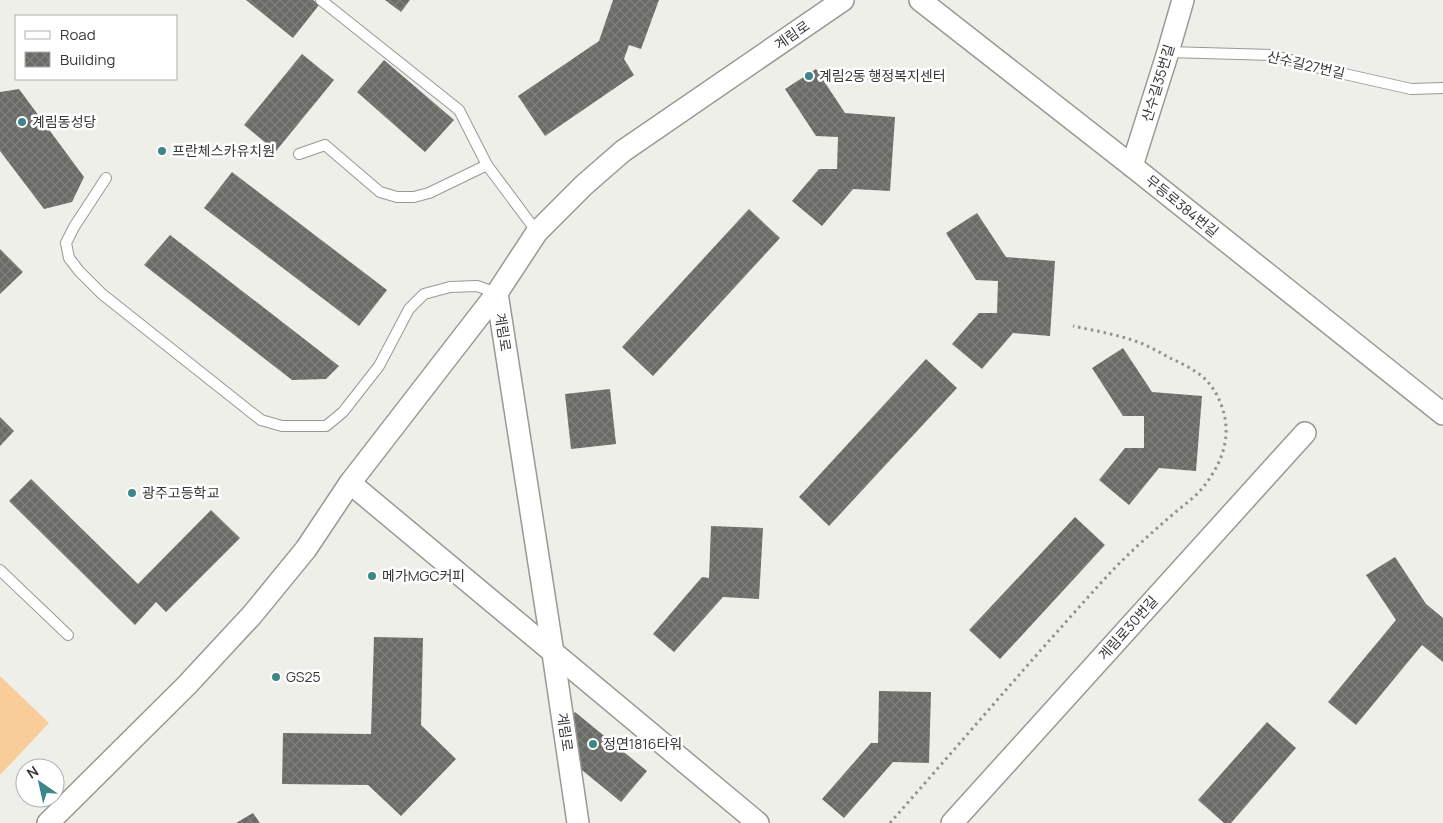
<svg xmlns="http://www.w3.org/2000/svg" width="1443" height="823" viewBox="0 0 1443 823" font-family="Manrope,'Noto Sans KR',sans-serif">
  <defs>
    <pattern id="building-cross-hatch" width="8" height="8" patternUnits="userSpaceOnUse" patternTransform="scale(1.25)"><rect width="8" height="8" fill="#696b66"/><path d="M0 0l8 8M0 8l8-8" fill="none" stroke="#80817d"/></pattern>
  </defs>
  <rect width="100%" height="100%" fill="#efefea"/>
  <path fill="#f9cd9a" d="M0 676 49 723 0 775Z"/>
  <g fill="url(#building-cross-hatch)">
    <path d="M246 0H313L319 5 293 38Z"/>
    <path d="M385 0H410L401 12Z"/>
    <path d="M613 0H659L641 49 629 45 624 59 634 75 545 136 518 96 599 41Z"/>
    <path d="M302 54 334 80 276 151 244 125Z"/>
    <path d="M384 60 454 120 425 152 357 92Z"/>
    <path d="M816 69 845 113 895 117 890 191 853 189 822 226 792 201 819 169H837L838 137 816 136 785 89Z"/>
    <path d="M19 89 84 177 72 202 44 209 0 151V92Z"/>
    <path d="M232 172 387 290 359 326 204 208Z"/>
    <path d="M749 209 780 238 653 376 622 347Z"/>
    <path d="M977 213 1006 257 1055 261 1050 336 1013 333 982 369 952 344 979 313H997L998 281 976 280 946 233Z"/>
    <path d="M170 235 339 366 326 379 292 380 144 265Z"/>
    <path d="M0 249 23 272 0 294Z"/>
    <path d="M1123 348 1152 392 1202 396 1196 471 1159 468 1129 505 1099 480 1125 448H1144V416H1123L1092 368Z"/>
    <path d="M926 359 957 388 829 526 799 497Z"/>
    <path d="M610 389 616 444 571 449 565 394Z"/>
    <path d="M0 417 14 431 0 446Z"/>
    <path d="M31 479 138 584 211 510 240 538 166 612 156 602 135 625 9 501Z"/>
    <path d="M1075 517 1105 545 1000 659 969 630Z"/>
    <path d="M711 526 763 528 759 599 723 597 674 652 653 634 702 577 709 578Z"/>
    <path d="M1395 557 1426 604 1443 618V662L1422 645 1356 725 1328 702 1396 620 1366 575Z"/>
    <path d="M374 637 423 638 421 725 456 759 401 816 368 785 282 784 283 733 371 734Z"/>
    <path d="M879 691 931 692 929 763 893 762 844 818 822 799 871 743H878Z"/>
    <path d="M575 712 647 771 621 802 577 766 567 722Z"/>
    <path d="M1267 722 1296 748 1231 823H1224L1198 800Z"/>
    <path d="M253 813 260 823H236Z"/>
  </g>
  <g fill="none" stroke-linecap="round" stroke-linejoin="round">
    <defs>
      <g id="service">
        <path d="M321 0 459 110 487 165 537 232"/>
        <path d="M1168 52 1272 55 1327 70 1411 89 1443 88"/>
        <path d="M299 154 325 145 380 192 397 197H414L429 193 487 165"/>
        <path d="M106 178 74 227 66 243 69 258 79 271 102 294 261 420 282 426H326L343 412 379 366 409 309 424 294 450 287 477 286 497 293"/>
        <path d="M0 570 68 635"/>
      </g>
      <g id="minor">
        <path d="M920 0 1132 166 1443 414"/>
        <path d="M1132 166 1168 52 1183 0"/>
        <path d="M350 483 758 823"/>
        <path d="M48 823 187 685 252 615 306 549 350 483 497 293"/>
        <path d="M578 823 553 653 497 293 537 232 584 185 623 151 843 0"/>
        <path d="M952 823 1305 433"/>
      </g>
    </defs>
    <use href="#service" stroke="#999994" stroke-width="12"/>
    <use href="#minor" stroke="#999994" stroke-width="24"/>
    <path stroke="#91918e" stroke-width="3" stroke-dasharray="2.5 4" stroke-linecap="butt" d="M890 823C963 740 1035 655 1110 573 1129 553 1150 534 1171 516 1182 506 1195 498 1204 486 1216 471 1225 453 1226 434 1227 416 1220 396 1208 382 1198 371 1183 364 1170 358 1161 353 1152 348 1143 344 1121 335 1096 331 1073 326"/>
    <use href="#service" stroke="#fff" stroke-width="10"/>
    <use href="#minor" stroke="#fff" stroke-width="21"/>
  </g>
  <g fill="#3d8688" stroke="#fff" stroke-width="2">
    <circle cx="809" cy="76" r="5"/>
    <circle cx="22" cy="122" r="5"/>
    <circle cx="162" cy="151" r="5"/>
    <circle cx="132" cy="493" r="5"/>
    <circle cx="372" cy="576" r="5"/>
    <circle cx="276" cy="677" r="5"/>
    <circle cx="593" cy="744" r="5"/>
  </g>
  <g text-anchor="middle" stroke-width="5" stroke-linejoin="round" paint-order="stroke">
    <g font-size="14" fill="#373735" stroke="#fff">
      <text transform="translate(792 35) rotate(-35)" y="5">계림로</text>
      <text transform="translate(1306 65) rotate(13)" y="5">산수길27번길</text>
      <text transform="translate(1158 83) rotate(-73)" y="5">산수길35번길</text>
      <text transform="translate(1182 206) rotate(39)" y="5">무등로384번길</text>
      <text transform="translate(503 332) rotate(81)" y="5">계림로</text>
      <text transform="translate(1128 628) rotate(-48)" y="5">계림로30번길</text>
      <text transform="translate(565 732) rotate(82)" y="5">계림로</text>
    </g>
    <g font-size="14" fill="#373735" stroke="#fff" text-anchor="start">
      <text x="819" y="81">계림2동 행정복지센터</text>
      <text x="32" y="127">계림동성당</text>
      <text x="172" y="156">프란체스카유치원</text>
      <text x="142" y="498">광주고등학교</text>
      <text x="382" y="581">메가MGC커피</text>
      <text x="286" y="682">GS25</text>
      <text x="603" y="749">정연1816타워</text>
    </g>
  </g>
  <rect x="15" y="15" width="162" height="65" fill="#ffffff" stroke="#afafae"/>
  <rect x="25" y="31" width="25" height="8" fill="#ffffff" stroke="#afafae"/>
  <text x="60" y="40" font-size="15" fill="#373735">Road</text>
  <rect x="25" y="52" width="25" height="15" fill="url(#building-cross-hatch)" stroke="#afafae"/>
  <text x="60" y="65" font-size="15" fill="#373735">Building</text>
  <g transform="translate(40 783) rotate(326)"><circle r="24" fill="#ffffff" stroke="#afafae"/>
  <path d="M0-4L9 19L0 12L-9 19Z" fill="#3d8688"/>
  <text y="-8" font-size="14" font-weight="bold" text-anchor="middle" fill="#373735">N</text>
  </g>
</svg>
